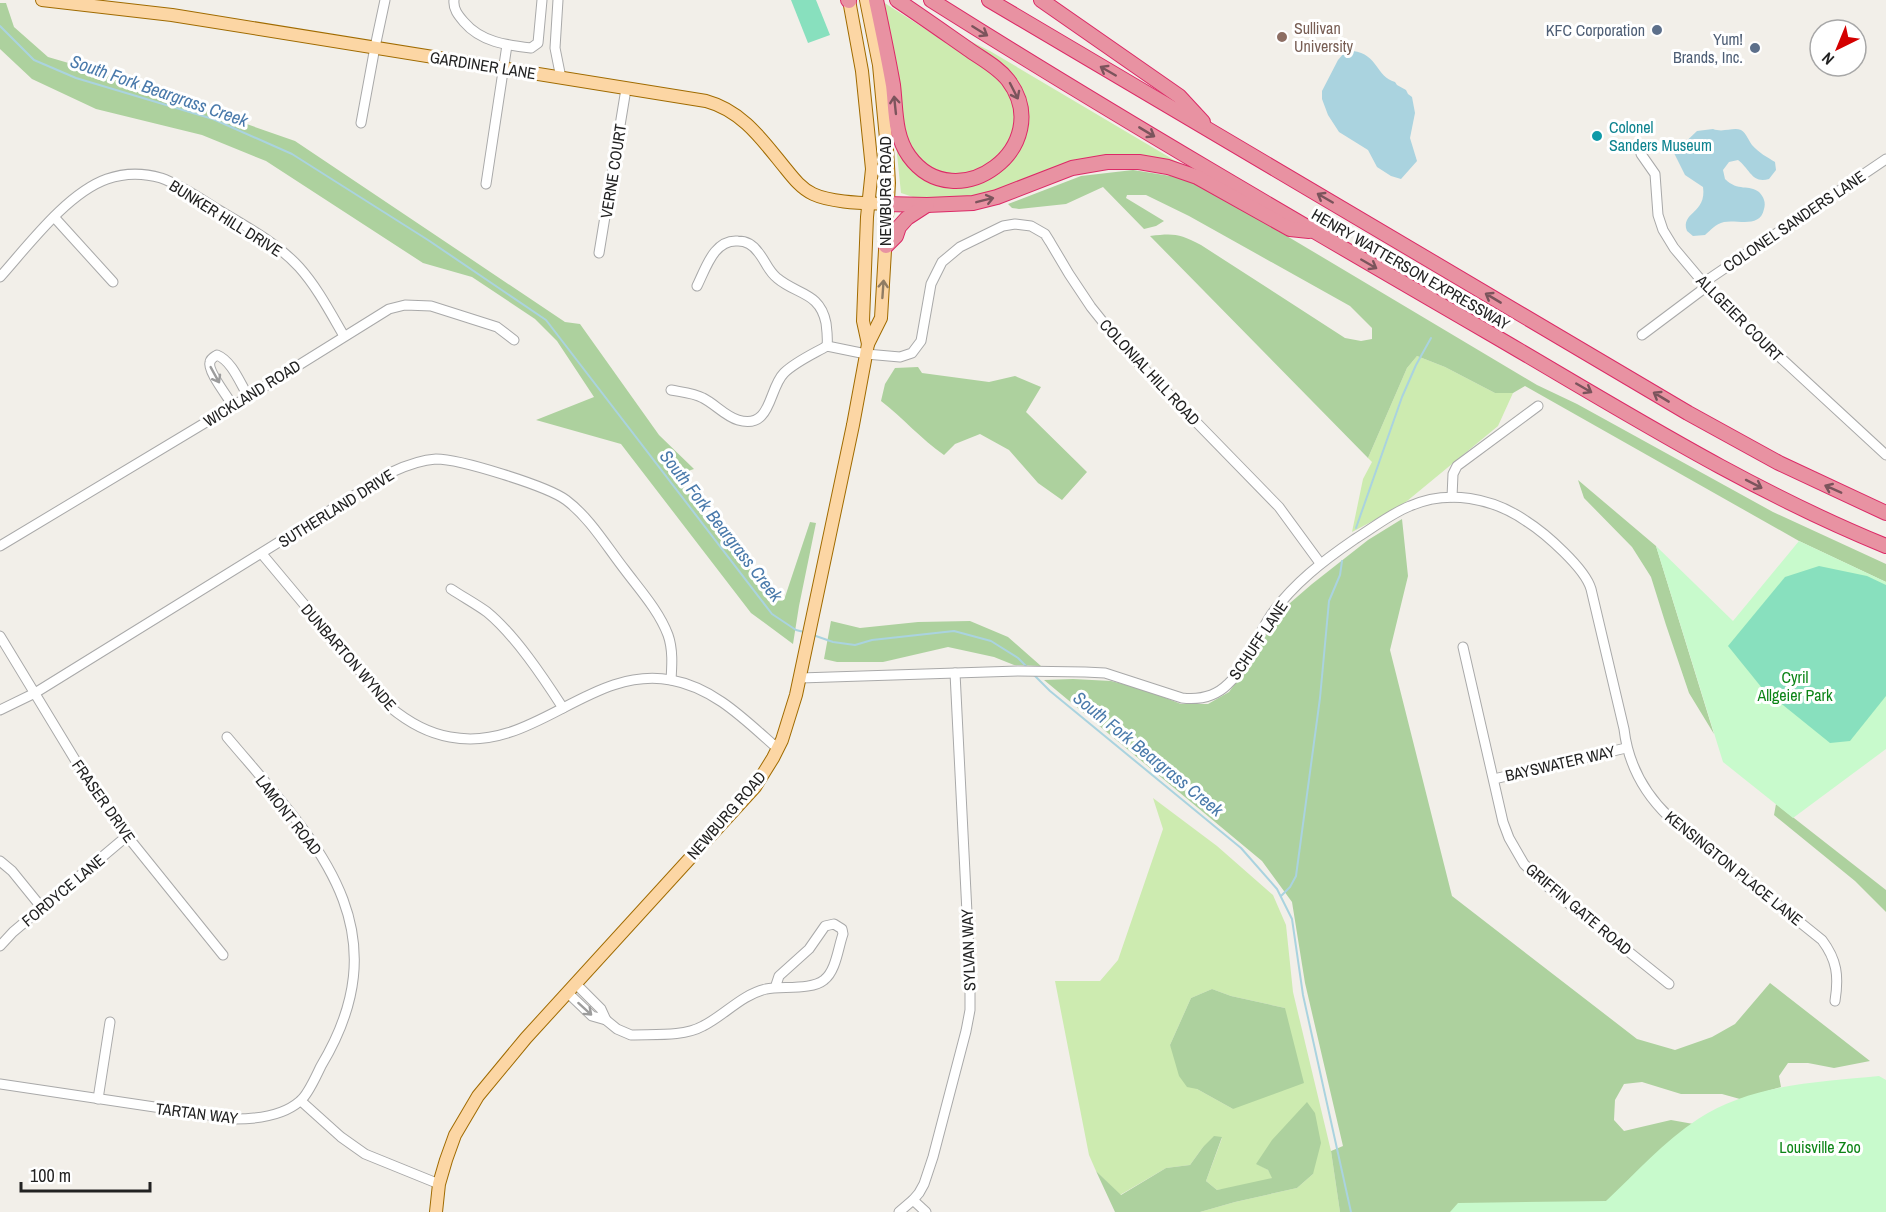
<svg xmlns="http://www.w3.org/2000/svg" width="1886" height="1212" viewBox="0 0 1886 1212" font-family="'Archivo Narrow',sans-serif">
  <rect width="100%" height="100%" fill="#f2efe9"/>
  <g fill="#cdebb0" fill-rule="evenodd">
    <path d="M883 2 991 71C1000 80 1008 88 1013 100 1015 108 1015 116 1014 123 1011 165 957 190 924 162 915 155 910 146 905 136Z"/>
    <path d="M964 38 990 51 1179 163 1178 165 1057 167 996 190 968 197H913L901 193 896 144 915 169 984 180C1019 163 1018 145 1025 111Z"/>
    <path d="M1417 356 1445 367 1495 393H1513L1498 426 1401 506 1352 532 1363 479 1372 462 1368 458 1407 368Z"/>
    <path d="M1153 798 1217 846 1273 895 1286 925 1293 992 1331 1151 1340 1212H1200L1235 1202 1297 1188 1313 1174 1256 1163 1268 1170 1273 1178 1246 1186 1217 1190 1206 1181 1222 1138 1203 1147 1190 1165 1166 1168 1120 1195 1096 1171 1089 1155 1055 981H1100L1118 960 1163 829ZM1212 989 1231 996 1285 1008 1233 1109 1197 1089 1170 1045 1191 998Z"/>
  </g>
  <g fill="#add19e">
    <path d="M0 3H6L14 27 48 57 89 69 295 141 565 322 580 324 659 435 694 469 682 473V485L776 600H784L810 522 816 523 799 606 793 644 751 613 621 444 536 420 594 397 557 341 535 319 472 277 423 263 266 161 202 135 96 109 32 79 0 49Z"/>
    <path d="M1133 170 1177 177 1203 186 1537 385 1577 404 1773 512 1886 564V582L1799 541 1525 386 1513 393H1495L1445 367 1417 356 1407 368 1368 458 1150 236C1175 233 1179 234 1201 245L1345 338 1361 341 1372 339V328L1350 306 1189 216 1146 195H1127L1126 198 1164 221 1156 226 1144 229 1103 187 1066 204 1019 209 1012 208 1008 204 1081 176Z"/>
    <path d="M918 367 922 373 989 382 1015 376 1041 387 1026 412 1087 472 1062 500 1038 483 1009 450 980 434 955 444 944 455C921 439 903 418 881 401L885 384 895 368Z"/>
    <path d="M1578 480 1656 546 1714 734 1689 693 1666 625 1651 577 1632 547 1584 498Z"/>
    <path d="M1402 519 1408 576 1390 650 1452 896 1637 1039 1675 1050 1712 1037 1735 1024 1770 983 1870 1061 1834 1068 1808 1063H1788L1779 1076 1781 1087 1740 1099 1722 1094H1681L1642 1082 1624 1084 1615 1100 1614 1120 1624 1131 1671 1120 1699 1125 1668 1212H1340L1331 1151 1343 1146 1305 983 1292 902 1262 861 1044 680 1073 679 1111 681 1143 689 1181 704H1208L1229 692 1255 657 1275 616 1312 584 1368 540Z"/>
    <path d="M831 621 860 628 918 622 970 621 1008 637 1041 666 1014 665 994 657 948 647 883 662H837L824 659Z"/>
    <path d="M1776 804 1886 890V912L1855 881 1774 815Z"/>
    <path d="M1212 989 1231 996 1285 1008 1304 1083 1233 1109 1197 1089 1187 1087 1179 1076 1170 1045 1191 998Z"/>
    <path d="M1307 1102 1315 1113 1321 1143 1313 1174 1297 1188 1235 1202 1200 1212H1115L1096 1171 1121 1195 1166 1168 1190 1165 1203 1147 1214 1136 1222 1137 1206 1181 1217 1190 1272 1178 1268 1170 1256 1164 1272 1140Z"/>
  </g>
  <g fill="#c8facc">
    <path d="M1799 541 1886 582V749L1793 818 1723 762 1656 546 1733 621Z"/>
    <path d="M1879 1076 1886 1080V1212H1450L1458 1203 1606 1201C1636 1173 1664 1141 1698 1119 1751 1084 1818 1082 1879 1076Z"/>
  </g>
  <g fill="#88e0be">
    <path d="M791 0H816L830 35 808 43Z"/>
    <path d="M1819 566 1867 576 1886 585V696L1850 741 1830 743 1762 688 1728 646 1785 577Z"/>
  </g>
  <g fill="#aad3df">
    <path d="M1353 51C1378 54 1376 77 1395 82L1397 85 1406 90 1408 94 1412 97 1415 113 1410 138 1417 161 1401 179 1391 176 1377 167 1368 150 1339 132 1328 115 1322 99V91L1338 60 1344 53Z"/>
    <path d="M1713 129C1723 133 1733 127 1741 130 1747 134 1748 140 1752 145 1759 153 1767 157 1775 162L1776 170 1769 179C1752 184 1750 169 1738 160L1729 162 1723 170 1725 179C1738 192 1749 184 1759 192 1764 197 1766 203 1764 209 1760 229 1737 219 1724 222 1715 224 1711 230 1705 235L1693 236 1687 231C1680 212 1707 214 1703 187L1685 175 1674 153 1697 131Z"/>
  </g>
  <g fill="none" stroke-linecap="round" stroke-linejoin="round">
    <g stroke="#aad3df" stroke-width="2">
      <path d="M0 26 34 60 76 78 213 119 292 154 428 240 546 320 772 614 796 630 804 632"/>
      <path d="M1356 528 1402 397 1416 365 1431 338"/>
      <path d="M813 635 833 642 855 645 872 640 954 631 991 641 1018 658 1028 668"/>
      <path d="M1034 675 1050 691 1241 848 1277 889 1292 919 1303 995 1351 1212"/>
      <path d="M1281 896 1290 887 1296 876 1320 698 1329 601 1340 575 1342 561"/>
    </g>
    <defs>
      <g id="minor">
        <path d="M454 0C453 9 458 15 464 22 481 42 506 45 531 48L538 43 542 0"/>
        <path d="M558 0 555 48 561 78"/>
        <path d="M361 123 375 47 385 0"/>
        <path d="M1641 154 1655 174 1658 215 1663 230 1674 248 1717 299 1886 455"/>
        <path d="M486 184 507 45"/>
        <path d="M54 217 113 282"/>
        <path d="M599 253 626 89"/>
        <path d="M0 277C27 247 67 193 107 179 124 173 144 173 161 178 181 185 199 198 217 209 245 226 276 242 299 267 317 287 330 312 344 336"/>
        <path d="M1703 283 1886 159"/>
        <path d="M697 286C706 268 714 239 738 241 746 241 753 245 758 252 765 260 768 271 777 278 797 295 820 292 826 323 827 331 828 338 827 346"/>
        <path d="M1642 335 1706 287"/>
        <path d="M671 390C681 392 694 393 703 398 715 404 725 416 738 420 772 430 768 389 784 373 795 362 813 354 827 346L866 354 900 357 912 353 921 341 931 284 942 262 960 247 1003 226 1015 224 1031 226 1045 234 1050 242 1069 274 1091 307 1123 347 1279 507 1320 563"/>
        <path d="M233 406C228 397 207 371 210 362 211 358 214 357 217 355 232 361 240 383 248 396"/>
        <path d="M1452 497 1453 474 1457 466 1538 406"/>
        <path d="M0 546 233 406 389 309 405 305 431 306 497 327 514 340"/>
        <path d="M262 554 390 707C408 722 427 733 450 737 534 753 589 665 671 680 715 688 746 721 778 749"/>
        <path d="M451 589C463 597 476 604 487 612 515 635 543 677 563 708"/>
        <path d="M0 636 94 791 115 821 223 955"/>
        <path d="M1463 647 1503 822 1509 838 1524 864 1543 883 1669 984"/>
        <path d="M800 678 1018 671 1085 672 1105 673 1182 698C1199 700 1216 696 1228 684 1248 665 1256 637 1271 615 1294 583 1323 561 1355 539 1373 528 1390 514 1410 506 1448 489 1493 498 1526 521 1545 533 1585 568 1591 589L1624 729C1628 763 1644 793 1669 817L1822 940C1837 960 1839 976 1835 1001"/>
        <path d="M0 710 35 693 392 472C407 465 420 460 436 459 460 459 547 486 566 500 590 518 607 547 625 570 640 590 659 611 668 635 673 649 672 665 671 680"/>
        <path d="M1494 779 1626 748"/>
        <path d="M0 861 12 871 42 908"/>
        <path d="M0 946 13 932 127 836"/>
        <path d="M576 984 601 1009 606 1020"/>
        <path d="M568 993 592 1016 606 1020 617 1029 631 1035C654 1034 683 1037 703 1026 725 1015 741 995 766 989 782 986 812 990 824 980 836 971 838 948 843 934L842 929 834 924 825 926 809 949 779 976 775 988"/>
        <path d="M0 1084 235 1119C256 1119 283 1116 300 1101 308 1095 316 1076 321 1066 405 926 314 840 227 737"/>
        <path d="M98 1099 110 1022"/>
        <path d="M301 1101 341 1137 365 1154 439 1184"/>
        <path d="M913 1200 926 1212"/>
        <path d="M899 1212 913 1200 919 1193 924 1184 933 1157 966 1031 970 1010V973L955 673"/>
      </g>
      <g id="major">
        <path d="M42 0 172 15 706 101C743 111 763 141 786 169 794 179 802 189 813 194 832 203 866 203 887 204"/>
        <path d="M849 0 862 71 872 169 867 217 863 321 868 344"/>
        <path d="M436 1212 439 1184 446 1160 455 1135 478 1096 526 1038 755 787 773 758 782 740 796 695 853 425 868 344 881 318 889 183 887 149 879 65 866 0"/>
      </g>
      <g id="highway">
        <path d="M848 0 849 1"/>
        <path d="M876 0C882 28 888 57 893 85 896 109 894 135 909 156 956 221 1058 146 1008 80 998 67 982 59 968 49 945 33 921 16 897 0"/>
        <path d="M931 0C1115 116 1303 225 1491 334 1620 409 1748 490 1886 546"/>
        <path d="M989 0 1688 413 1779 463 1886 513"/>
        <path d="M1041 0 1179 96 1203 122"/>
        <path d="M887 204 927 205 973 203 997 197 1072 168 1107 162H1139L1168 167 1197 177 1290 229 1309 231"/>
        <path d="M886 246 896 236 899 227 907 218 927 205"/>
      </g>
    </defs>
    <use href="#minor" stroke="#a9a9a9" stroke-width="11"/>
    <use href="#major" stroke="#a06b00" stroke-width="14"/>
    <use href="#highway" stroke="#dc2a67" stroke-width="16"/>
    <use href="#minor" stroke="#fff" stroke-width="9"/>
    <use href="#major" stroke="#fcd6a4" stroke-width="12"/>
    <use href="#highway" stroke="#e892a2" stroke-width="14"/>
  </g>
  <defs><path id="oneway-shaft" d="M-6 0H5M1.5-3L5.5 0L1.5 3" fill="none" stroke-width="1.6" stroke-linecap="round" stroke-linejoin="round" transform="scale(1.5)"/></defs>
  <g stroke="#7b545c">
    <use href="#oneway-shaft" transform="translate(980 31) rotate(32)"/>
    <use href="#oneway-shaft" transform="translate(1108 71) rotate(-150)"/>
    <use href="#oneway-shaft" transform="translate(1014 91) rotate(63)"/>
    <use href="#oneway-shaft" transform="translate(895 105) rotate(-96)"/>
    <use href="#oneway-shaft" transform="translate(1147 132) rotate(31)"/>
    <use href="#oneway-shaft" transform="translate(1325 198) rotate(-150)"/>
    <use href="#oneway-shaft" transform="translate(985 200) rotate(-14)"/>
    <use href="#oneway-shaft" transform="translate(1369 264) rotate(30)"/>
    <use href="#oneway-shaft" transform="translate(1493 298) rotate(-149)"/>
    <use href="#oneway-shaft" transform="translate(1584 388) rotate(30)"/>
    <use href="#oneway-shaft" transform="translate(1661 397) rotate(-149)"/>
    <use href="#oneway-shaft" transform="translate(1754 484) rotate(27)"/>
    <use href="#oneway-shaft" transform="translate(1833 489) rotate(-156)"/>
  </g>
  <use stroke="#8f7c63" href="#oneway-shaft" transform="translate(883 289) rotate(-86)"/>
  <g stroke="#9c9c9c">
    <use href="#oneway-shaft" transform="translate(215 375) rotate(61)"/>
    <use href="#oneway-shaft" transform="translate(585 1009) rotate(42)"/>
  </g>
  <g fill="#5c6f8a" stroke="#fff" stroke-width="2">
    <circle cx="1657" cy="30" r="6"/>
    <circle cx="1755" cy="48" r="6"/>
  </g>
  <circle fill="#8d6e63" stroke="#fff" stroke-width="2" cx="1282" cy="37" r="6"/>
  <circle fill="#0f9aa8" stroke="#fff" stroke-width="2" cx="1597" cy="136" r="6"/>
  <g text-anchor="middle" stroke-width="6" stroke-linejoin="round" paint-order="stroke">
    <g font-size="16" fill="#785e54" stroke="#fff" text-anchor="start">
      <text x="1294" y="34">Sullivan<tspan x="1294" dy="18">University</tspan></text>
    </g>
    <g font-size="16" fill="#4e5e75" stroke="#fff" text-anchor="end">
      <text x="1645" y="36">KFC Corporation</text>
      <text x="1743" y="45">Yum!<tspan x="1743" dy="18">Brands, Inc.</tspan></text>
    </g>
    <g font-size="16" fill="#222" stroke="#fff">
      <text transform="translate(483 65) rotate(9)" y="6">GARDINER LANE</text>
      <text transform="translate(613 171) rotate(-81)" y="6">VERNE COURT</text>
      <text transform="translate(885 191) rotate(-90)" y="6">NEWBURG ROAD</text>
      <text transform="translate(226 218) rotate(32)" y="6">BUNKER HILL DRIVE</text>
      <text transform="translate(1794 221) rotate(-34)" y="6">COLONEL SANDERS LANE</text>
      <text transform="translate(1411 269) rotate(30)" y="6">HENRY WATTERSON EXPRESSWAY</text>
      <text transform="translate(1740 318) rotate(45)" y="6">ALLGEIER COURT</text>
      <text transform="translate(1150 372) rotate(47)" y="6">COLONIAL HILL ROAD</text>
      <text transform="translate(252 393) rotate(-32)" y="6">WICKLAND ROAD</text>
      <text transform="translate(336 508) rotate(-32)" y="6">SUTHERLAND DRIVE</text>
      <text transform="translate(1258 640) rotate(-56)" y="6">SCHUFF LANE</text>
      <text transform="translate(349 657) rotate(49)" y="6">DUNBARTON WYNDE</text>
      <text transform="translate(1560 763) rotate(-13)" y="6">BAYSWATER WAY</text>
      <text transform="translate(104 801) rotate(55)" y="6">FRASER DRIVE</text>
      <text transform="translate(289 815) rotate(52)" y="6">LAMONT ROAD</text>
      <text transform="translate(726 815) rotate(-49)" y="6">NEWBURG ROAD</text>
      <text transform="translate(1734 868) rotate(39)" y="6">KENSINGTON PLACE LANE</text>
      <text transform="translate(63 890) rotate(-40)" y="6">FORDYCE LANE</text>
      <text transform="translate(1579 909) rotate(40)" y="6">GRIFFIN GATE ROAD</text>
      <text transform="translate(968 950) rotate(-92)" y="6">SYLVAN WAY</text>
      <text transform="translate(197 1113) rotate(7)" y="6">TARTAN WAY</text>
    </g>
    <g font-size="16" fill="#0d838f" stroke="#fff" text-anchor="start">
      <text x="1609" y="133">Colonel<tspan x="1609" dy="18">Sanders Museum</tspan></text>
    </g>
    <g font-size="16" fill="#0c8416" stroke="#fff">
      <text x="1795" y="683">Cyril<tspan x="1795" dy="18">Allgeier Park</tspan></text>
      <text x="1820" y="1153">Louisville Zoo</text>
    </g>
    <g font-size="18" font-style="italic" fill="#4a7aab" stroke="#fff">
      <text transform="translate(159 91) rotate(19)" y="6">South Fork Beargrass Creek</text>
      <text transform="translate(721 526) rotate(52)" y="6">South Fork Beargrass Creek</text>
      <text transform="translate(1148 754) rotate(39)" y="6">South Fork Beargrass Creek</text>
    </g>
  </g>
  <g transform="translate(1838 48) rotate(223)"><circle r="28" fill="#ffffff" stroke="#a7a7a7" stroke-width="1.5"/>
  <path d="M0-4.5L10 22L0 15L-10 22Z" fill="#d40000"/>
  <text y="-9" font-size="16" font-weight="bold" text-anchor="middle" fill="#222222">N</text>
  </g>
  <path d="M21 1182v9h129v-9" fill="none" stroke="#222222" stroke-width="3"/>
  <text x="30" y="1182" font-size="18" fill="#222222" stroke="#ffffff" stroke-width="4.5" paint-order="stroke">100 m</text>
</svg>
